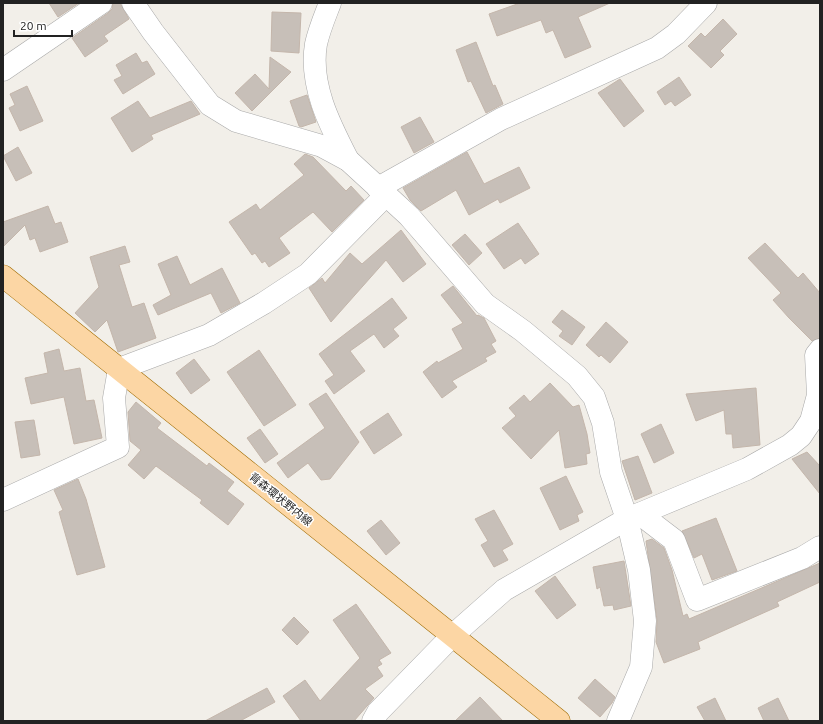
<svg xmlns="http://www.w3.org/2000/svg" width="823" height="724" viewBox="0 0 823 724" font-family="Ubuntu,'Noto Sans JP',sans-serif">
  <rect width="100%" height="100%" fill="#f2efe9"/>
  <g fill="#c7bfb8" stroke="#c4b6ab">
    <path d="M49 3H79L58 17Z"/>
    <path d="M113 3H120L129 19 104 36 108 41 85 57 72 38 108 13 112 9Z"/>
    <path d="M520 3H610L578 17 591 47 565 58 553 30 546 33 541 20 497 36 489 14Z"/>
    <path d="M272 12 301 13 299 53 271 51Z"/>
    <path d="M723 19 737 34 720 51 724 55 711 68 688 46 701 33 705 37Z"/>
    <path d="M476 42 493 86 495 85 503 104 486 113 471 81 468 82 456 50Z"/>
    <path d="M136 53 142 63 147 61 155 74 123 94 114 80 122 76 116 65Z"/>
    <path d="M270 57 291 72 252 111 235 93 255 74 269 89Z"/>
    <path d="M679 77 691 95 675 106 671 101 665 105 657 92Z"/>
    <path d="M620 79 644 111 624 127 598 93Z"/>
    <path d="M27 86 43 121 20 131 9 108 15 105 10 94Z"/>
    <path d="M307 95 316 122 301 127 299 126 290 101Z"/>
    <path d="M138 101 150 118 191 101 200 114 151 135 153 139 132 152 111 118Z"/>
    <path d="M420 117 434 142 414 153 401 127Z"/>
    <path d="M18 147 32 173 16 181 3 156Z"/>
    <path d="M467 152 484 184 519 167 530 188 500 203 498 199 469 215 456 190 421 211 410 200 403 188Z"/>
    <path d="M305 154 313 157 346 191 351 186 364 200 332 232 313 212 279 238 290 253 269 267 265 261 262 263 255 253 252 255 229 222 256 204 260 210 304 175 294 164Z"/>
    <path d="M48 206 55 224 61 222 68 242 40 252 35 238 30 240 25 225 3 247V222Z"/>
    <path d="M518 223 539 254 525 264 521 258 504 269 486 244Z"/>
    <path d="M401 230 426 264 403 282 386 260 331 322 309 288 322 278 325 283 350 253 362 264Z"/>
    <path d="M465 234 482 253 469 265 452 245Z"/>
    <path d="M765 243 798 278 803 273 820 293V338L812 341 789 318 773 300 781 293 748 258Z"/>
    <path d="M125 246 130 262 119 265 132 307 144 303 156 338 118 352 107 320 95 332 75 313 99 287 90 257Z"/>
    <path d="M177 256 190 285 222 268 240 303 221 313 211 293 158 315 153 305 171 295 158 264Z"/>
    <path d="M453 286 477 316 478 315 484 318 496 341 491 344 496 352 485 358 487 361 452 381 457 387 442 398 423 372 437 361 438 363 463 349 452 329 463 323 441 295Z"/>
    <path d="M392 298 407 318 393 329 399 336 384 348 374 334 350 351 365 371 334 394 325 381 334 375 319 354Z"/>
    <path d="M562 310 585 327 572 345 559 336 563 331 552 322Z"/>
    <path d="M606 322 628 342 610 363 601 355 599 357 586 345Z"/>
    <path d="M59 349 64 371 80 368 86 401 94 400 102 438 74 444 64 397 31 404 25 378 48 373 44 353Z"/>
    <path d="M259 350 296 405 264 426 227 372Z"/>
    <path d="M194 359 210 380 191 394 176 373Z"/>
    <path d="M550 383 573 407 579 405 587 434 590 453 586 454 587 464 565 468 559 430 531 459 502 428 516 416 509 408 524 395 530 402Z"/>
    <path d="M756 388 760 445 733 448 732 434H726L724 410 696 421 686 394Z"/>
    <path d="M326 393 359 442 330 479 321 480 308 463 288 478 277 463 325 428 309 404Z"/>
    <path d="M136 402 161 423 157 428 207 466 209 463 234 482 227 491 244 504 228 525 200 503 202 500 156 466 144 479 128 465 141 450 130 441 128 412Z"/>
    <path d="M388 413 402 435 374 454 360 432Z"/>
    <path d="M34 420 40 455 21 458 15 422Z"/>
    <path d="M661 424 674 453 654 463 641 434Z"/>
    <path d="M260 429 278 454 265 463 247 438Z"/>
    <path d="M807 452 820 466V494L792 459Z"/>
    <path d="M638 456 652 493 635 500 622 461Z"/>
    <path d="M566 476 583 512 577 515 579 521 560 530 540 488Z"/>
    <path d="M78 479 86 499 105 567 77 575 59 512 63 510 54 490Z"/>
    <path d="M494 510 513 544 502 550 508 560 494 567 481 545 488 541 475 519Z"/>
    <path d="M716 518 737 571 712 580 702 554 694 558 682 531Z"/>
    <path d="M381 520 400 543 386 555 367 531Z"/>
    <path d="M652 539 664 548 672 570 683 616 687 614 689 619 820 563V582L777 602 779 606 698 642 700 649 664 663 656 642 657 620 646 541Z"/>
    <path d="M624 561 631 606 614 610 613 605 604 606 600 587 597 589 593 567Z"/>
    <path d="M555 576 576 605 557 619 535 591Z"/>
    <path d="M356 604 391 653 379 660 382 664 377 667 383 676 365 689 374 698 354 721H301L283 696 305 680 320 701 360 658 333 620Z"/>
    <path d="M294 617 309 632 297 645 282 630Z"/>
    <path d="M595 679 615 697 612 703 600 717 578 698Z"/>
    <path d="M267 688 275 702 240 721H205Z"/>
    <path d="M480 697 503 721H455Z"/>
    <path d="M715 698 726 721H705L697 707Z"/>
    <path d="M778 698 789 721H764L758 708Z"/>
  </g>
  <g fill="none" stroke-linecap="round" stroke-linejoin="round">
    <defs>
      <g id="minor">
        <path d="M133 3 153 32 210 105 236 121 322 146 348 160 409 216 485 304 523 331 577 376 594 397 603 423 611 472 627 519 639 570 645 621 641 667 618 721"/>
        <path d="M330 3C325 16 319 30 316 44 309 85 330 125 348 160"/>
        <path d="M3 70 101 3"/>
        <path d="M378 188 501 119 657 48 676 34 706 3"/>
        <path d="M3 500 118 447 114 398 119 369 209 335 264 303 308 274 386 195"/>
        <path d="M640 514 674 540 697 600 802 558 820 547"/>
        <path d="M373 721 378 712 452 636 504 590 627 519 747 469 790 445 801 436 811 421 818 395 816 355 820 350"/>
      </g>
      <path id="major" d="M3 276 559 721"/>
    </defs>
    <use href="#minor" stroke="#a9a9a9" stroke-width="23"/>
    <use href="#major" stroke="#a06b00" stroke-width="23"/>
    <use href="#minor" stroke="#fff" stroke-width="22"/>
    <use href="#major" stroke="#fcd6a4" stroke-width="22"/>
  </g>
  <g text-anchor="middle" stroke-width="3" stroke-linejoin="round" paint-order="stroke">
    <g font-size="11" fill="#222" stroke="#fff">
      <text transform="translate(281 499) rotate(39)" y="4">青森環状野内線</text>
    </g>
  </g>
  <rect width="823" height="724" fill="none" stroke="#222222" stroke-width="8"/>
  <path d="M14 30v6h58v-6" fill="none" stroke="#222222" stroke-width="2"/>
  <text x="20" y="30" font-size="12" fill="#222222" stroke="#ffffff" stroke-width="3" paint-order="stroke">20 m</text>
</svg>
